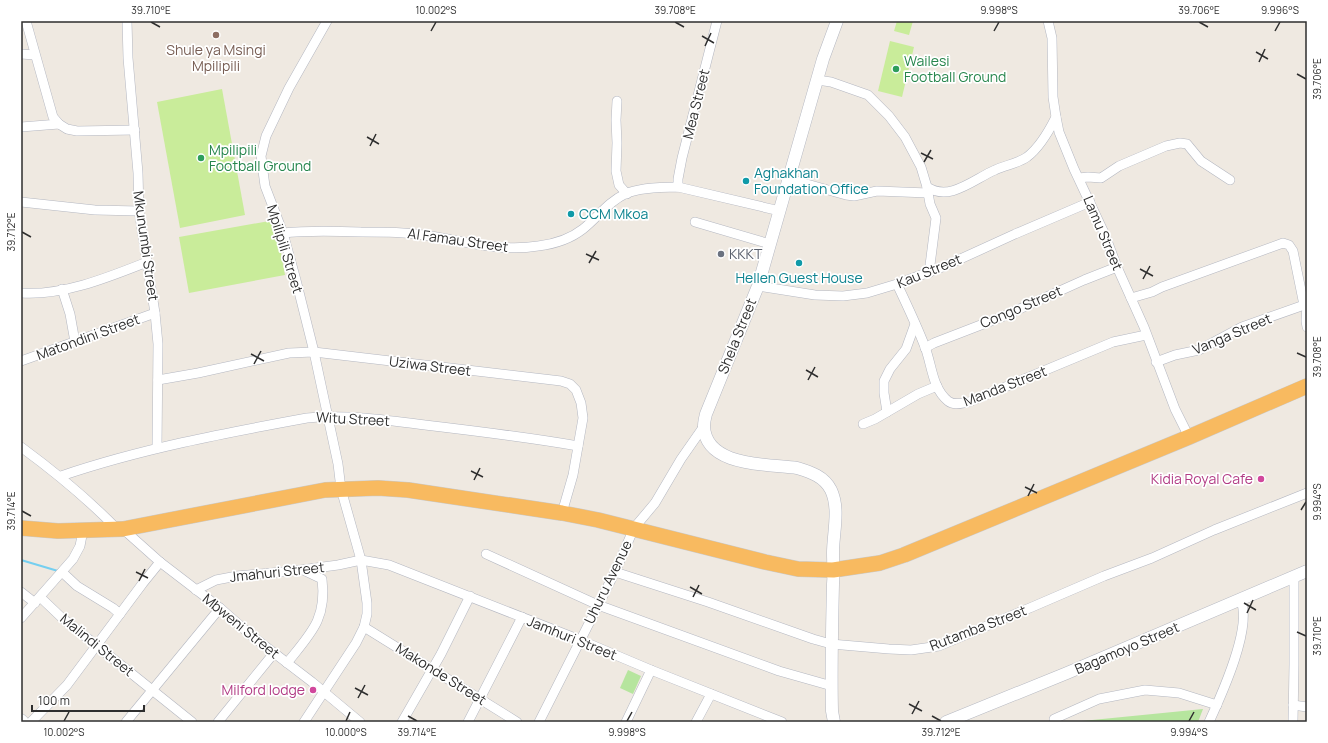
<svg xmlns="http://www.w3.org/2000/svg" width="1328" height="743" viewBox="0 0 1328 743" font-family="Manrope,sans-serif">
  <rect width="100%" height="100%" fill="#efe9e1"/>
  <g fill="#b6e59e">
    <path d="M628 670 641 676 633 694 620 688Z"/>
    <path d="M1203 709 1198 722H1072Z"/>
  </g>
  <g fill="#c9ec9a">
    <path d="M897 21H913L909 35 894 31Z"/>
    <path d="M890 41 914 47 902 97 878 91Z"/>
    <path d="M222 89 245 215 180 228 157 102Z"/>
    <path d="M275 220 285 275 189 293 179 237Z"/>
  </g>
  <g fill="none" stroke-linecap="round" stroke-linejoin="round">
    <path stroke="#75cff0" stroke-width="2" d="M21 560 58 571"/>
    <defs>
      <g id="minor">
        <path d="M26 21 53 117 59 124 67 129 77 131 135 130"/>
        <path d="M127 21 128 58 138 173 139 211 155 313 158 344 157 448"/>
        <path d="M1048 21 1052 38 1053 97 1056 117 1059 132 1074 169 1105 235 1117 267 1144 327 1175 409 1189 437"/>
        <path d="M21 54 35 55"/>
        <path d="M817 80 831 82 868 95 889 116 905 137 921 167 927 187 930 204 936 218 929 273"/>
        <path d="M617 101 616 120 617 143 616 171 619 185 627 194"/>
        <path d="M21 127 59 124"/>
        <path d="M1079 178 1088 177 1101 178 1119 166 1166 146 1180 143 1187 144 1201 161 1230 180"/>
        <path d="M789 179 846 195 854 196 877 191 928 193"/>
        <path d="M678 187V179L682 158 717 21"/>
        <path d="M927 187C950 202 974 179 995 170 1005 165 1017 164 1027 157 1039 148 1049 131 1056 117"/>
        <path d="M21 202 95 210 139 211"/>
        <path d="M695 222 770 244"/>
        <path d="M283 233C309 230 335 231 361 232 386 232 406 232 431 236 467 242 501 252 538 246 555 244 569 240 583 229 597 218 608 202 625 194 638 188 663 187 678 187L780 211"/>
        <path d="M897 284C907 305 917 326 925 347 932 365 932 388 948 401 954 406 962 403 969 402L1113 342 1146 335"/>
        <path d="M758 286 815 295 843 296 867 293 897 284 945 266 1015 234 1090 202"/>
        <path d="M62 289 70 314 75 342"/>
        <path d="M21 293C63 296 109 277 147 262"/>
        <path d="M1131 298 1152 292 1162 287 1283 243 1289 245 1293 251 1304 305"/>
        <path d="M1307 304 1306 321 1307 327"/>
        <path d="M925 348 934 343 1004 316 1084 280 1117 267"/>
        <path d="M21 361 155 313"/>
        <path d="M1156 362 1175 355 1199 350 1242 327 1307 304"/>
        <path d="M158 380 198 373 289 353 314 352 561 381 570 384 576 390 581 403 583 418 573 475 562 513"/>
        <path d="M887 412 884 393V381L890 369 906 349 915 324"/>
        <path d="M863 424 875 419 918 394 937 386"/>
        <path d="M21 447C55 472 88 499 118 530"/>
        <path d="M61 476C140 449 225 433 307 418 344 414 387 420 425 425 476 431 527 437 578 446"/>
        <path d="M123 529 160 562 220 608 252 636 312 682 360 722"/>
        <path d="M486 554 598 605 779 671 832 686"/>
        <path d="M62 572 77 586 113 608 120 614"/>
        <path d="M615 572 708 602 813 639 831 644 889 649 911 650 939 646 1032 607 1104 576 1152 558 1214 530 1307 493"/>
        <path d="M196 590 216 580 237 576 293 571 338 565 361 560 389 565 580 640 651 670 782 722"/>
        <path d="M21 592 35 603"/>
        <path d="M40 597 61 617 192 722"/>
        <path d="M21 618 73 559 80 546 83 530"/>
        <path d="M364 627 517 722"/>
        <path d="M287 663C311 633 327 619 322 579L303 570"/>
        <path d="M1293 705 1307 707"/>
        <path d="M1054 719 1099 699 1145 690 1179 693 1217 705"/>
        <path d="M31 722 67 685 143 583 160 562"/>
        <path d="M126 722 220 608"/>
        <path d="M218 722 274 653"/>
        <path d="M304 722 356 643 364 627 367 614V603L361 560 341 489 338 464 314 352 296 280 283 233 265 186 261 156 266 136 289 88 327 21"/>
        <path d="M402 722 441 654 470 596"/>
        <path d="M468 722 522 617"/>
        <path d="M539 722 615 572 634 528 655 503 681 459 704 426"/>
        <path d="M626 722 651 670"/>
        <path d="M696 722 711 694"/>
        <path d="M1209 722C1221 696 1254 625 1240 599"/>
        <path d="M1293 722 1294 664V577"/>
      </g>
      <g id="secondary">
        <path d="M21 720 23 722"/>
        <path d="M834 722 832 711C831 669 832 626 833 584 834 574 833 563 833 553 833 533 840 509 831 490 824 476 810 472 797 468 768 464 705 467 704 426 704 423 705 418 706 414L758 286 823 59 837 21"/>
        <path d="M946 722 1067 673 1307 571"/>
      </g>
      <path id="trunk" d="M21 528 58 531 123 529 325 490 378 488 408 490 562 513 598 520 765 562 798 569 833 570 880 563 904 555 1189 437 1307 386"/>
    </defs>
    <use href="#minor" stroke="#b4b7c1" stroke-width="10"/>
    <use href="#secondary" stroke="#b4b7c1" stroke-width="13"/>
    <use href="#trunk" stroke="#c9c9c9" stroke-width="16"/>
    <use href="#minor" stroke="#fff" stroke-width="9"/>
    <use href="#secondary" stroke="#fff" stroke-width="12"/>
    <use href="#trunk" stroke="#f8ba60" stroke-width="15"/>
  </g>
  <path fill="none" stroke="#2e2e2e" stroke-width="1.5" d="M151 22 160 27M675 22 684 27M1199 22 1208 27M431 31 436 22M994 31 999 22M1275 31 1280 22M702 36 714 43M705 46 711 33M1256 52 1268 59M1259 62 1265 49M1297 74 1306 79M367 137 379 144M370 146 376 134M921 153 933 159M924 162 931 150M22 232 31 237M586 254 599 260M589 263 596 251M1140 269 1153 276M1143 279 1150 266M1297 353 1306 357M251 354 264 361M254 364 261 351M806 370 818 377M808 380 815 367M471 471 483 477M474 480 480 468M1025 487 1037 493M1028 496 1034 484M1301 510 1306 502M22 511 31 516M136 572 148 578M139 581 145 569M690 587 702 594M693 597 699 585M1244 603 1256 610M1247 613 1253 600M1297 632 1306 636M355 688 368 695M358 698 365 685M909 704 922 711M912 714 919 701M408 716 417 721M932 716 941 721M64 721 69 712M346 721 350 712M627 721 632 712M1189 721 1194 712"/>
  <circle fill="#8d6e63" stroke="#fff" stroke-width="1.5" cx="216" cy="35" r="4"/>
  <g fill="#2e9e5b" stroke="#fff" stroke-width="1.5">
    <circle cx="896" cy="69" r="4"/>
    <circle cx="201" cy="158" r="4"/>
  </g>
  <g fill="#0f9aa8" stroke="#fff" stroke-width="1.5">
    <circle cx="746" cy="181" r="4"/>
    <circle cx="571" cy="214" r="4"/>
    <circle cx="799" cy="263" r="4"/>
  </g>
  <circle fill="#6b7280" stroke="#fff" stroke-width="1.5" cx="721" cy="254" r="4"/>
  <g fill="#d1479c" stroke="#fff" stroke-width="1.5">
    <circle cx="1261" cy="479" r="4"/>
    <circle cx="313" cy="690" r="4"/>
  </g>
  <g text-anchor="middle" stroke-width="3.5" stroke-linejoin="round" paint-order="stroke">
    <g font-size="14" fill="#785e54" stroke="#fff">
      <text x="216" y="55">Shule ya Msingi<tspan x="216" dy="16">Mpilipili</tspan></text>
    </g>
    <g font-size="14" fill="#27864d" stroke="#fff" text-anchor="start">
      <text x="904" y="66">Wailesi<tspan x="904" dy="16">Football Ground</tspan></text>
      <text x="209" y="155">Mpilipili<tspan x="209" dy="16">Football Ground</tspan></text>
    </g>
    <g font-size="14" fill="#2e2e2e" stroke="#fff">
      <text transform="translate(696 104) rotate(-76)" y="5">Mea Street</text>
      <text transform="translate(1103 233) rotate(67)" y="5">Lamu Street</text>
      <text transform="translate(458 240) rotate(8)" y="5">Al Famau Street</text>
      <text transform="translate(146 246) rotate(82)" y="5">Mkunumbi Street</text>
      <text transform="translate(285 249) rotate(73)" y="5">Mpilipili Street</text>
      <text transform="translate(929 271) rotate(-22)" y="5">Kau Street</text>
      <text transform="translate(1021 307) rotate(-23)" y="5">Congo Street</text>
      <text transform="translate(1232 334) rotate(-23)" y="5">Vanga Street</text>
      <text transform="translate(737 336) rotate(-68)" y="5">Shela Street</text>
      <text transform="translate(88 337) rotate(-20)" y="5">Matondini Street</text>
      <text transform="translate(430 366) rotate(7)" y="5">Uziwa Street</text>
      <text transform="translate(1005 386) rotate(-21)" y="5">Manda Street</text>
      <text transform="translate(353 419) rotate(3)" y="5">Witu Street</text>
      <text transform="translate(277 572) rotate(-6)" y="5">Jmahuri Street</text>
      <text transform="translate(608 582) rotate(-64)" y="5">Uhuru Avenue</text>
      <text transform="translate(241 626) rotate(39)" y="5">Mbweni Street</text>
      <text transform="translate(978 628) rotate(-21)" y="5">Rutamba Street</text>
      <text transform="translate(572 638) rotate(22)" y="5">Jamhuri Street</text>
      <text transform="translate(97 645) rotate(39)" y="5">Malindi Street</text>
      <text transform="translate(1127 648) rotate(-23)" y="5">Bagamoyo Street</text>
      <text transform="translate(441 674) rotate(32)" y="5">Makonde Street</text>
    </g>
    <g font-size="14" fill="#0d838f" stroke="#fff" text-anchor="start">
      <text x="754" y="178">Aghakhan<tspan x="754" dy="16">Foundation Office</tspan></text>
      <text x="579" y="219">CCM Mkoa</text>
      <text x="799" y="283" text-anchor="middle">Hellen Guest House</text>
    </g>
    <g font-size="14" fill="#5b616d" stroke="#fff" text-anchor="start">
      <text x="729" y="259">KKKT</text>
    </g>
    <g font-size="14" fill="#b23c85" stroke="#fff" text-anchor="end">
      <text x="1253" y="484">Kidia Royal Cafe</text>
      <text x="305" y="695">Milford lodge</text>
    </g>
  </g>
  <rect width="1328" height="743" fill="none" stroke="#ffffff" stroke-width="44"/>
  <path d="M32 705v6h112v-6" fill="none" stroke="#2e2e2e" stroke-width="2"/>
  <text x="38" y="705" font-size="12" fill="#2e2e2e" stroke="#ffffff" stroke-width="3" paint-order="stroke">100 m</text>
  <rect x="22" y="22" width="1284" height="699" fill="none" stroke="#2e2e2e" stroke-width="1.5"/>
  <g font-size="10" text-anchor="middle" fill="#2e2e2e">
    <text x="151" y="14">39.710°E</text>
    <text x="436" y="14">10.002°S</text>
    <text x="675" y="14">39.708°E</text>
    <text x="999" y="14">9.998°S</text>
    <text x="1199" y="14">39.706°E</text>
    <text x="1280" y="14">9.996°S</text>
    <text transform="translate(1317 79) rotate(-90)" y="4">39.706°E</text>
    <text transform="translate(11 232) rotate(-90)" y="4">39.712°E</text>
    <text transform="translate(1317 357) rotate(-90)" y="4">39.708°E</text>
    <text transform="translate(1317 502) rotate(-90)" y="4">9.994°S</text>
    <text transform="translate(11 511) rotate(-90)" y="4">39.714°E</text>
    <text transform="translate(1317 636) rotate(-90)" y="4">39.710°E</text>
    <text x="64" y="736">10.002°S</text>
    <text x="346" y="736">10.000°S</text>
    <text x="417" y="736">39.714°E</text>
    <text x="627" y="736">9.998°S</text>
    <text x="941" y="736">39.712°E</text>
    <text x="1189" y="736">9.994°S</text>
  </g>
</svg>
